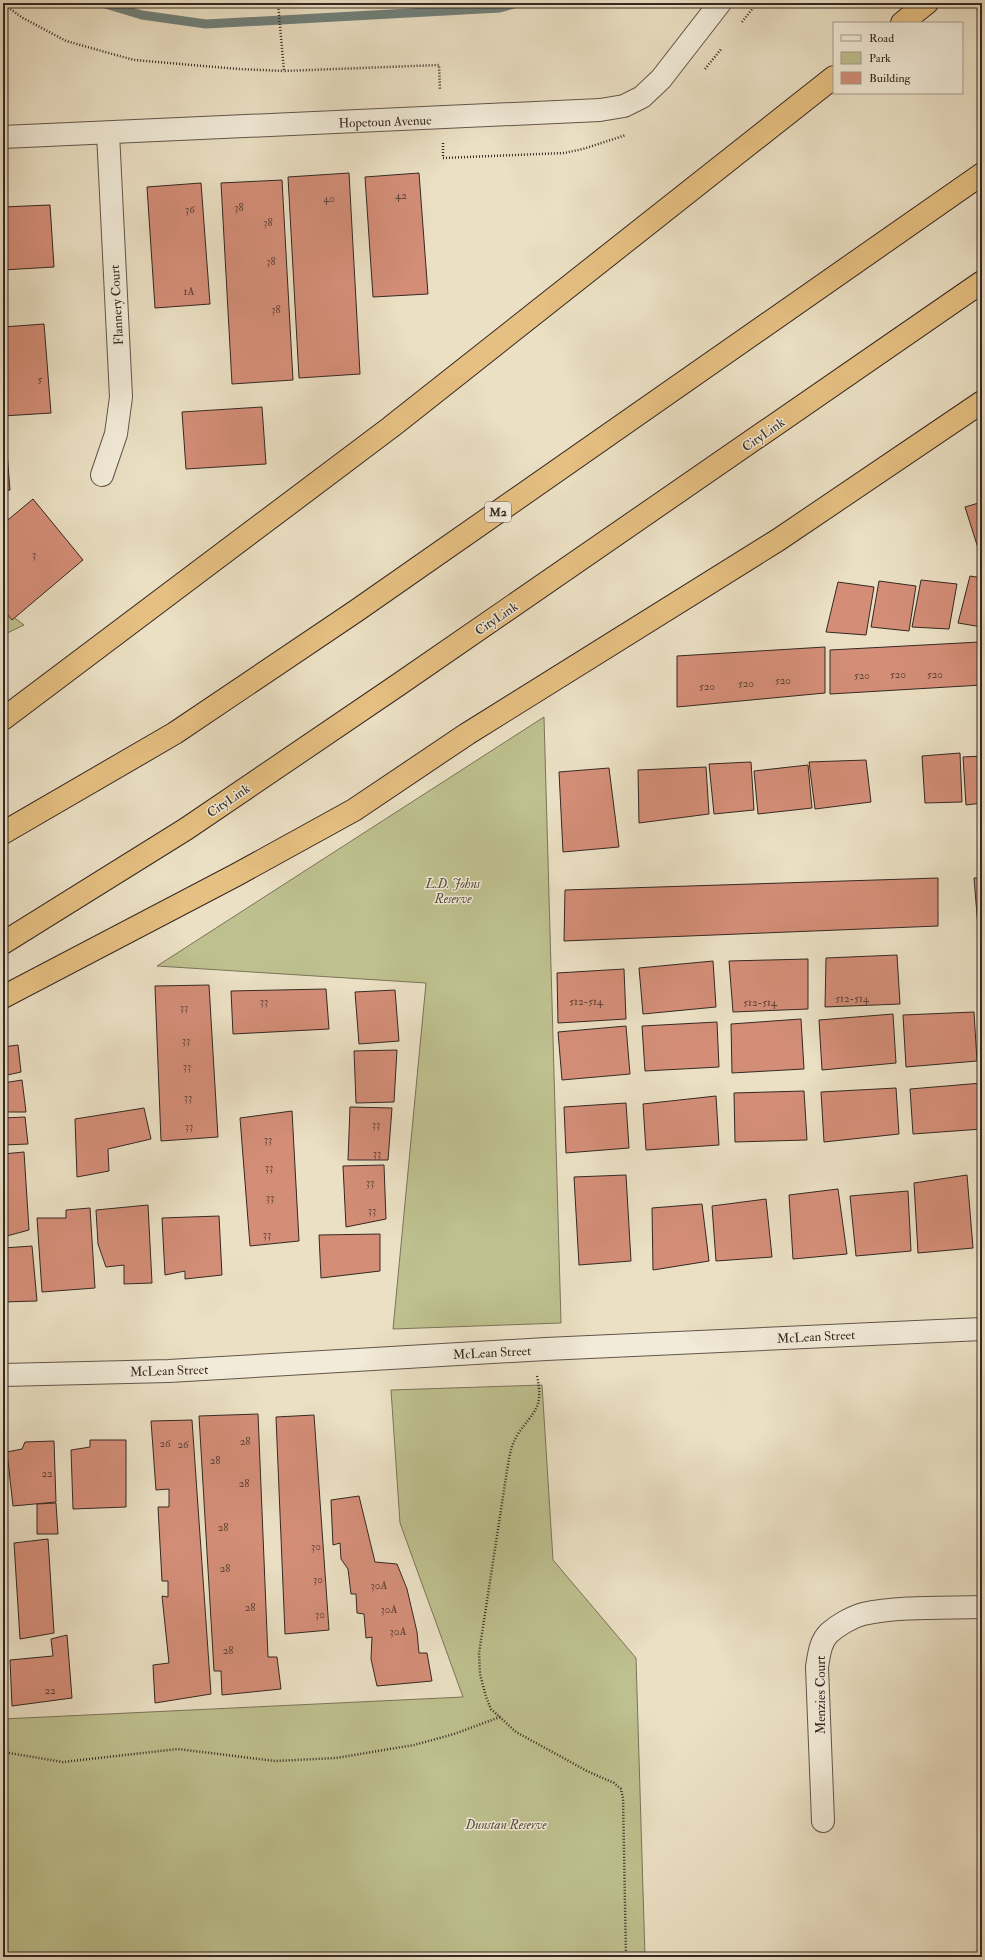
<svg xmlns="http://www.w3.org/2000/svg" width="985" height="1960" viewBox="0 0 985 1960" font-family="'IM FELL Double Pica',serif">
  <rect width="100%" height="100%" fill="#ebe0c4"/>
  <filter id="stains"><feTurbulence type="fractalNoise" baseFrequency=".005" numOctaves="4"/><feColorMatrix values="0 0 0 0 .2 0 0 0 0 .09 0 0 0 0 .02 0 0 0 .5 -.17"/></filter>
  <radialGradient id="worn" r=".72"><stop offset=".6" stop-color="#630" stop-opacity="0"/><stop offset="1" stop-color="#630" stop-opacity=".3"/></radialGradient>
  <g fill="#bec08f" stroke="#7a7458">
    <path d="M3 609 24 625 3 635Z"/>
    <path d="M544 717 561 1323 393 1329 426 983 157 966Z"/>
    <path d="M542 1385 553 1560 636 1658 645 1957H3V1719L463 1697 400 1523 391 1390Z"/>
  </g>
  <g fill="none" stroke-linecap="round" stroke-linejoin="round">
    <path stroke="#70817b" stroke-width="9" d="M102 3 142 15 206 24 500 8 517 3"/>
  </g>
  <g fill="#d48e78" stroke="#352822">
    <path d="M349 173 360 374 299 378 288 177Z"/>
    <path d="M419 173 428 294 373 297 365 177Z"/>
    <path d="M282 180 293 380 232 384 221 183Z"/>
    <path d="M201 183 210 304 155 308 147 187Z"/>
    <path d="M50 205 54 267 3 270V207Z"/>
    <path d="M44 324 51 413 3 416V382H5L3 327Z"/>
    <path d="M262 407 266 464 186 469 182 412Z"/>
    <path d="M3 426H5L10 490 3 491Z"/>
    <path d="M33 499 83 560 12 620 3 609V524Z"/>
    <path d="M982 502V547L978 548 965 507Z"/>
    <path d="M970 576 982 578V627L958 623Z"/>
    <path d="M921 580 957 584 949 629 912 627Z"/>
    <path d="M879 581 916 586 909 631 871 627Z"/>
    <path d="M838 582 874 587 866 635 826 632Z"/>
    <path d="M980 642 982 685 830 694V650Z"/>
    <path d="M825 647V693L677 707V656Z"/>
    <path d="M960 753 962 802 925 803 922 756Z"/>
    <path d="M982 756V803L966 805 963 757Z"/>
    <path d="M866 760 871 802 815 809 809 762Z"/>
    <path d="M751 762 754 810 714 814 709 764Z"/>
    <path d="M808 765 812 808 758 814 754 771Z"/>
    <path d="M706 767 709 814 639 823 638 770Z"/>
    <path d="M609 768 619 847 563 852 559 772Z"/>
    <path d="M938 878V926L564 941 565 890Z"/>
    <path d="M974 878H982V927H978Z"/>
    <path d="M897 955 900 1004 825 1007 826 958Z"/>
    <path d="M808 959V1009L733 1012 729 961Z"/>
    <path d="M713 961 716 1007 643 1014 639 968Z"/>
    <path d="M624 969 626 1019 558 1023 557 973Z"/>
    <path d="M209 985 218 1137 161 1141 155 986Z"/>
    <path d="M326 989 329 1029 233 1034 231 991Z"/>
    <path d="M395 990 399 1041 359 1044 355 992Z"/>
    <path d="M974 1012 977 1061 906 1067 903 1015Z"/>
    <path d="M893 1014 896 1063 822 1070 819 1020Z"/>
    <path d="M801 1019 804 1069 732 1073 731 1024Z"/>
    <path d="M717 1022 719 1067 645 1071 642 1026Z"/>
    <path d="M626 1026 630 1074 562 1080 558 1032Z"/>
    <path d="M18 1045 21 1072 3 1076V1047Z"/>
    <path d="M397 1050 394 1102 356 1103 354 1051Z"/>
    <path d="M22 1080 26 1112H3V1083Z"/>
    <path d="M982 1083V1129L913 1134 910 1089Z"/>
    <path d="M896 1088 899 1134 824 1142 821 1092Z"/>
    <path d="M804 1091 807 1140 735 1142 734 1093Z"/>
    <path d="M716 1096 719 1145 646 1150 643 1104Z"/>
    <path d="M626 1103 629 1148 566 1153 564 1107Z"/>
    <path d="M350 1107 392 1108 388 1160H348Z"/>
    <path d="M144 1108 151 1139 108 1149 109 1171 77 1177 75 1119Z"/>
    <path d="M292 1111 299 1241 250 1246 240 1118Z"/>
    <path d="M25 1117 28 1144 3 1145V1118Z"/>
    <path d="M24 1152 29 1230 3 1237V1154Z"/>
    <path d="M384 1165 386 1219 346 1227 343 1166Z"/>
    <path d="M626 1175 631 1261 579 1265 574 1177Z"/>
    <path d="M967 1175 973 1248 918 1253 914 1183Z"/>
    <path d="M838 1189 847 1254 793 1259 789 1195Z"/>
    <path d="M908 1191 911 1251 856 1256 850 1196Z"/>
    <path d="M766 1199 772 1257 716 1261 712 1206Z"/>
    <path d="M702 1204 709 1261 653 1270 652 1208Z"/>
    <path d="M148 1205 152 1283 124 1284V1265L106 1267 98 1244 96 1210Z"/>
    <path d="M90 1208 95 1288 42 1292 37 1218H66V1210Z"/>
    <path d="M219 1216 222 1275 185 1279V1271L165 1275 162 1218Z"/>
    <path d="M380 1234V1271L321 1278 319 1235Z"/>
    <path d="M32 1246 37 1301 3 1302V1248Z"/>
    <path d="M258 1414 268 1657H277L281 1689 222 1695 221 1671H214L199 1416Z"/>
    <path d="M314 1415 329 1630 285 1634 276 1417Z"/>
    <path d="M192 1420 211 1694 155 1703 153 1665 169 1663 162 1596 168 1597V1581H162L158 1507H169V1489L156 1490 151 1421Z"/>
    <path d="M90 1440H126V1507L73 1509 71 1450 90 1447Z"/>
    <path d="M54 1441 56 1502 13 1506 7 1452 22 1449 25 1442Z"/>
    <path d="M359 1496 375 1562 397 1564 407 1589 417 1632 419 1653H427L432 1681 377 1686 371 1659 372 1637 366 1638 364 1614 357 1613 356 1594H351L348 1569 341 1559 340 1543 333 1545 331 1500Z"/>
    <path d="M56 1503 58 1534H37V1504Z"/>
    <path d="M48 1539 54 1633 20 1639 14 1543Z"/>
    <path d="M67 1635 72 1698 12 1706 10 1660 53 1656 51 1639Z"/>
  </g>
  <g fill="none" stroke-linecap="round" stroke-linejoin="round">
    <defs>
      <g id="minor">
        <path d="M3 137 600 110 624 106 642 97 661 79 720 3"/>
        <path d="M102 475 116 434 121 397 108 133"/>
        <path d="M3 1375 169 1371 546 1349 982 1329"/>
        <path d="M823 1821 817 1667C819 1655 820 1642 829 1633 838 1625 852 1617 863 1614 898 1606 946 1608 982 1607"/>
      </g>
      <g id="motorway">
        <path d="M902 23 927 3"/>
        <path d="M3 719 391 427 834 77"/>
        <path d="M3 833 175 733 356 611 982 174"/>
        <path d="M3 943 186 829 398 685 982 282"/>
        <path d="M3 997 236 875 354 810 467 734 778 540 982 402"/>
      </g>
    </defs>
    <use href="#minor" stroke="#62564a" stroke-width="24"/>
    <use href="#motorway" stroke="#352822" stroke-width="24"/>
    <g stroke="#352822" stroke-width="2.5" stroke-dasharray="1 2" stroke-linecap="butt">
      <path d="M278 3 284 71 439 65 440 90"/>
      <path d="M3 4 23 18 66 41 134 60 239 69 284 71"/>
      <path d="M742 22 757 3"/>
      <path d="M705 69 722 48"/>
      <path d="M443 143V158L564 153 583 149 626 135"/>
      <path d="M537 1376C544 1409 534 1410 518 1434 512 1443 510 1453 508 1464L479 1653 480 1674 486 1697 491 1709 516 1732 587 1771 614 1783 621 1789 623 1798 626 1957"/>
      <path d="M3 1752 63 1762 178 1749 275 1761 336 1758 414 1745 454 1734 500 1717"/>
    </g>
    <use href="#minor" stroke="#f2ebd9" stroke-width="22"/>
    <use href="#motorway" stroke="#e6c082" stroke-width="22"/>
  </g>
  <g text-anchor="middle" stroke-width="3" stroke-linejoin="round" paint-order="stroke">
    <g font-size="11" fill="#5d4238">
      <text x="401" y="199">42</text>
      <text x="329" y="202">40</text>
      <text x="239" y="211">38</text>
      <text x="190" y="213">36</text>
      <text x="268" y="226">38</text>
      <text x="271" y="265">38</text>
      <text x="189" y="295">1A</text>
      <text x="276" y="313">38</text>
      <text x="40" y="383">5</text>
      <text x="34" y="558">3</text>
      <text x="898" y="678">520</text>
      <text x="935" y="678">520</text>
      <text x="862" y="679">520</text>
      <text x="783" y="684">520</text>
      <text x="746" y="687">520</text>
      <text x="707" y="690">520</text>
      <text x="852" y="1002">512-514</text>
      <text x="264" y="1005">33</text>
      <text x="586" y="1005">512-514</text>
      <text x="760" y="1006">512-514</text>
      <text x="184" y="1011">33</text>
      <text x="186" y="1044">33</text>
      <text x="187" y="1070">33</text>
      <text x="188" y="1101">33</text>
      <text x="376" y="1128">33</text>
      <text x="189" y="1130">33</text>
      <text x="268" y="1143">33</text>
      <text x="377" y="1157">33</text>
      <text x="269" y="1171">33</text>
      <text x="370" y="1186">33</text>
      <text x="270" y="1201">33</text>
      <text x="372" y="1214">33</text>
      <text x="267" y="1238">33</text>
      <text x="245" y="1445">28</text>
      <text x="165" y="1447">26</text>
      <text x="183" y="1448">26</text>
      <text x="215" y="1464">28</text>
      <text x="47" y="1477">22</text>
      <text x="244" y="1487">28</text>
      <text x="223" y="1531">28</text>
      <text x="316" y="1550">30</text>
      <text x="225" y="1572">28</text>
      <text x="318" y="1583">30</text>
      <text x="379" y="1589">30A</text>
      <text x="250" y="1611">28</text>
      <text x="389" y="1613">30A</text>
      <text x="320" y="1618">30</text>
      <text x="398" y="1635">30A</text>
      <text x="228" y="1654">28</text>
      <text x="50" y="1694">22</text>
    </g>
    <rect fill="#f2ebd9" stroke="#6e6259" stroke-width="1" x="485" y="502" width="26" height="20" rx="3"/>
    <g font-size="12" font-weight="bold" fill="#352822">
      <text x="498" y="516">M2</text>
    </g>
    <g font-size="13" fill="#352822" stroke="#f2ebd9">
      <text transform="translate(385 121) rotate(-2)" y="5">Hopetoun Avenue</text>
      <text transform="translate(116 305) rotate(-93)" y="5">Flannery Court</text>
      <text transform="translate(763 434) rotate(-35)" y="5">CityLink</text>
      <text transform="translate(496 618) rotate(-34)" y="5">CityLink</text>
      <text transform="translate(228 800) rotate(-34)" y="5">CityLink</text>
      <text transform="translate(816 1336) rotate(-3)" y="5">McLean Street</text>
      <text transform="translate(492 1352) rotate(-3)" y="5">McLean Street</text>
      <text transform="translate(169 1370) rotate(-2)" y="5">McLean Street</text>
      <text transform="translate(820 1695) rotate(-90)" y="5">Menzies Court</text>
    </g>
    <g font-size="13" font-style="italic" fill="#574e3d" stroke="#f2ebd9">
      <text x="453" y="888">L.D. Johns<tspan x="453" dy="15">Reserve</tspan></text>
      <text x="506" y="1829">Dunstan Reserve</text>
    </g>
  </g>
  <rect width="985" height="1960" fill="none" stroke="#ebe0c4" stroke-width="16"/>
  <rect x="4" y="4" width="977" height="1952" fill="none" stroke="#352822" stroke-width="2"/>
  <rect x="8" y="8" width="969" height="1944" fill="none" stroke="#352822"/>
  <rect x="833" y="22" width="130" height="72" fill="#f2ebd9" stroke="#a69d90"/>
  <rect x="841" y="35" width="20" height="6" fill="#f2ebd9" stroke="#a69d90"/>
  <text x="869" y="42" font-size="12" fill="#352822">Road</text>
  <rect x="841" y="52" width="20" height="12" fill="#bec08f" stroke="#a69d90"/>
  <text x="869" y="62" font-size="12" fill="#352822">Park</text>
  <rect x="841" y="72" width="20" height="12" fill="#d48e78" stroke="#a69d90"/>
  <text x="869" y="82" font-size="12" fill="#352822">Building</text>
  <rect width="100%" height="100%" filter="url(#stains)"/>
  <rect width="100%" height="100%" fill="url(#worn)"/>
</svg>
